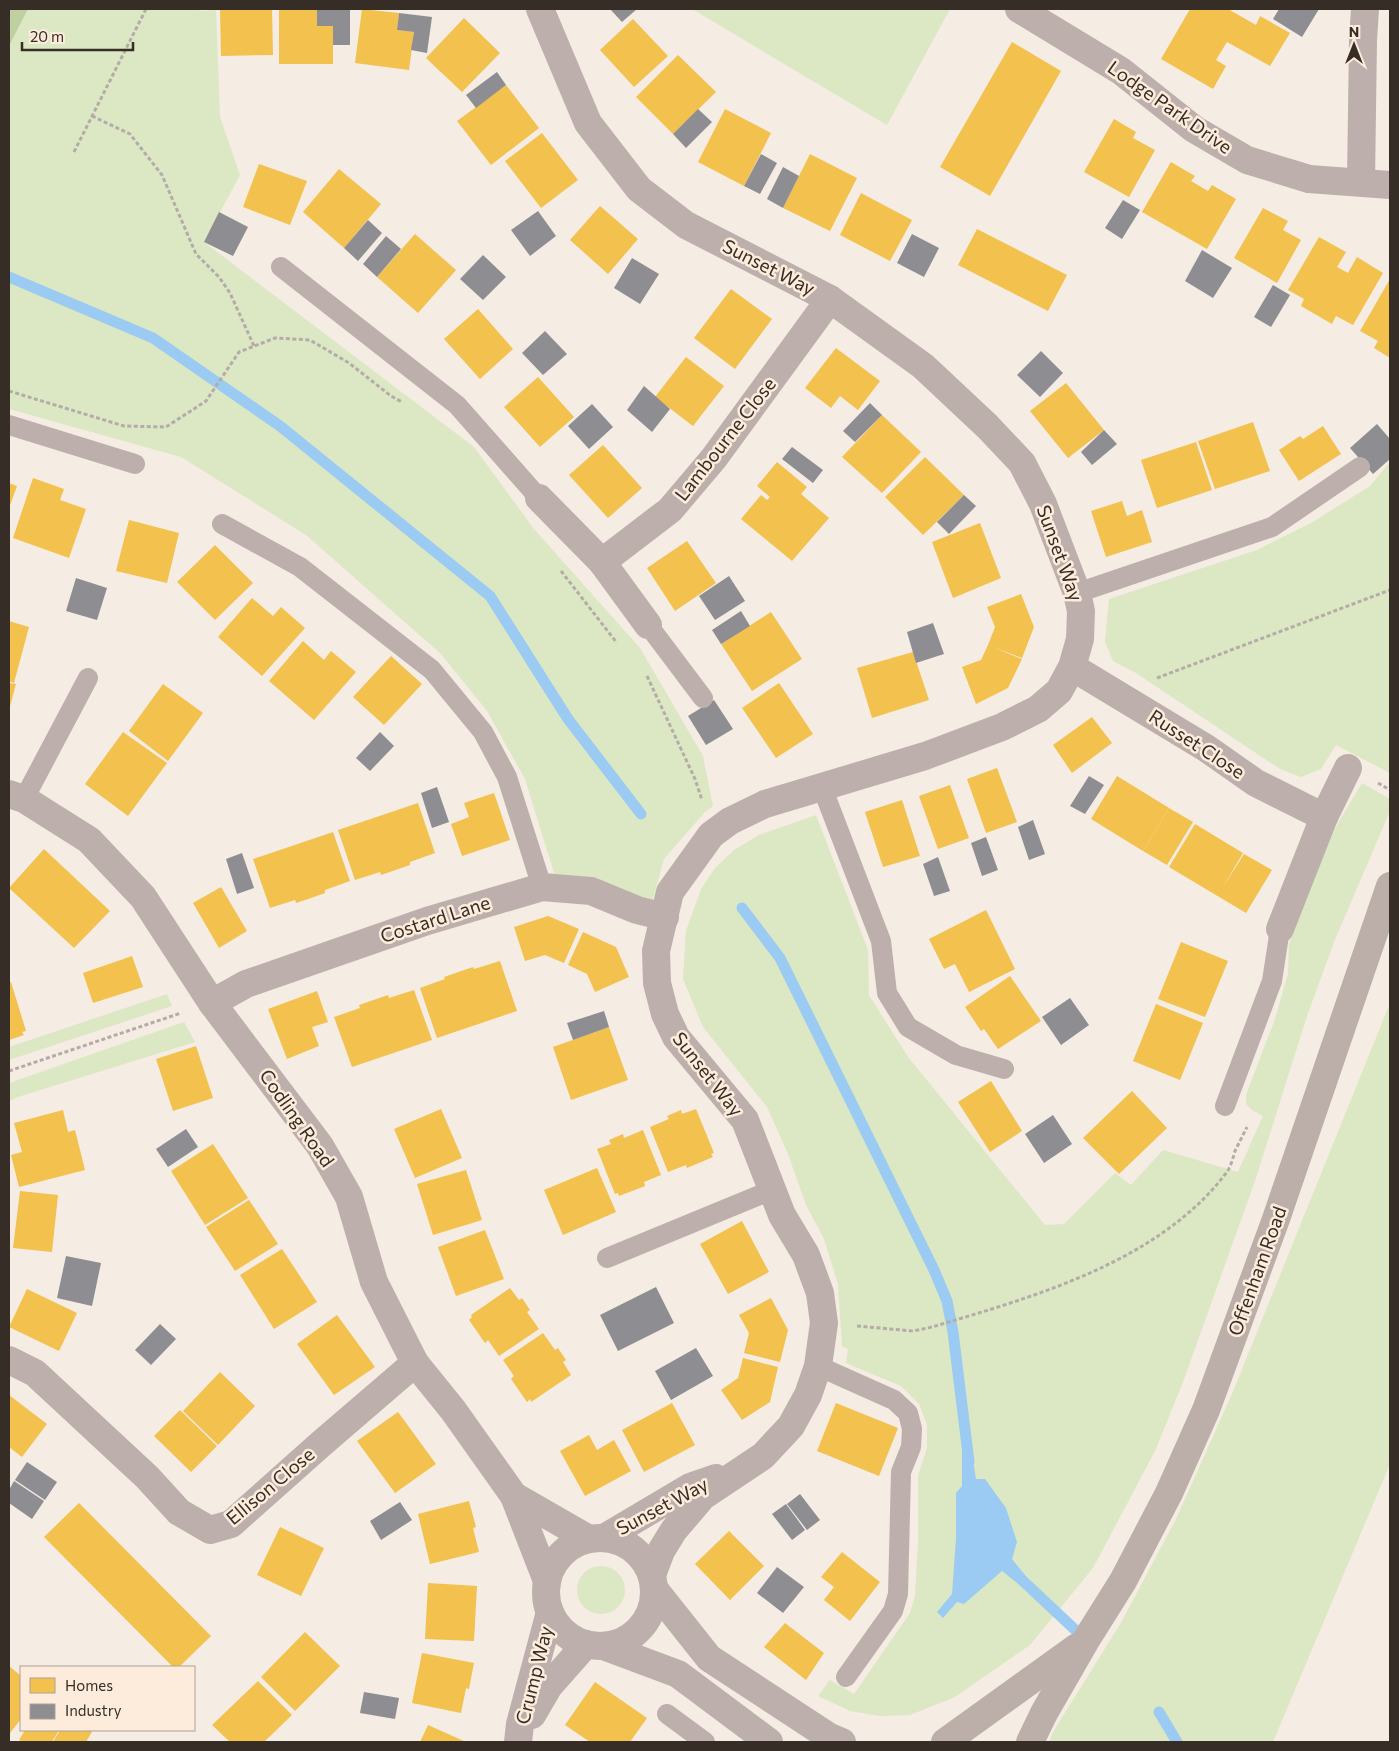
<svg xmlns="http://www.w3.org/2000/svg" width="1399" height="1751" viewBox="0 0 1399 1751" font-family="Commissioner,sans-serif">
  <rect width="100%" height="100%" fill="#f5ece3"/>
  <g fill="#dbe8c3">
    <path d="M28 9H199V11L216 10 220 117 240 175 204 242 474 447 534 529 640 648 703 756 713 806 705 812 664 859 649 913 559 889 525 779 487 711 441 654 306 535 181 457 9 409V46Z"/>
    <path d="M692 9H950L887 125Z"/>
    <path d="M1390 462V773L1336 745 1321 769 1301 777 1280 769 1136 673 1113 661 1105 642 1109 599 1257 550 1311 523 1370 486Z"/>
    <path d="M1362 783 1390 799V811L1334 942 1307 1016 1256 1178 1183 1382 1155 1451 1093 1568 1030 1645 955 1697 910 1715 880 1716 850 1711 818 1696 830 1680 854 1694 910 1613 915 1596 918 1544V1476L927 1448V1424L919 1404 901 1386 846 1363 848 1349 842 1346 838 1284 824 1239 806 1205 788 1154 767 1107 703 1027 683 979 686 931 701 889 715 868 734 850 759 835 816 815 868 950 869 995 908 1057 1045 1225 1064 1224 1115 1173 1131 1185 1163 1150 1238 1172 1263 1116 1252 1110 1246 1104V1095L1275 1019 1288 974 1289 944 1332 833Z"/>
    <path d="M167 994 172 1006 9 1060V1047Z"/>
    <path d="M1388 1008H1390V1464L1273 1742H1049L1053 1732 1122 1621 1176 1519 1232 1394Z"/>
    <path d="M184 1022 195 1042 18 1097 9 1101V1083Z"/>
    <circle cx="601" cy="1590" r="24"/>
  </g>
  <path fill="#becfa0" d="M9 9H28L9 46Z"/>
  <path fill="#9bcbf2" d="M971 1448 976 1479H985L1006 1508 1017 1542 1012 1559 1025 1575 1019 1584 1002 1571 964 1604 957 1602 943 1618 937 1612 952 1594 956 1538V1493L962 1486V1449Z"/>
  <g fill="#f2c14e">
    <path d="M220 9H272L273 55 221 56Z"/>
    <path d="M279 9H317V26H333V64H279Z"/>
    <path d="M362 9 399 13 397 30 414 32 409 70 355 63Z"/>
    <path d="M1190 9H1228L1256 25 1260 16 1290 33 1270 66 1227 42 1216 60 1226 66 1213 89 1161 59Z"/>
    <path d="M464 18 500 53 462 92 426 58Z"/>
    <path d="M633 19 668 56 634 87 600 50Z"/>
    <path d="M1012 42 1061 71 990 196 940 167Z"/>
    <path d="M678 55 716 92 673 134 636 97Z"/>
    <path d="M506 85 539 128 491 165 457 121Z"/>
    <path d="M725 109 771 133 744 186 698 162Z"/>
    <path d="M1114 119 1136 132 1133 138 1155 150 1129 197 1084 172Z"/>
    <path d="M542 133 578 180 541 208 505 161Z"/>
    <path d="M810 154 857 178 830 231 783 208Z"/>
    <path d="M1171 162 1195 176 1191 181 1208 191 1212 185 1236 199 1207 249 1142 212Z"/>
    <path d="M259 164 307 181 290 225 243 207Z"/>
    <path d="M339 169 381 204 344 248 303 212Z"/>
    <path d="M861 193 912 220 890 261 840 235Z"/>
    <path d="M600 206 638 239 608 274 570 240Z"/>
    <path d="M1263 208 1288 221 1283 230 1301 240 1277 283 1234 258Z"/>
    <path d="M977 229 1067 275 1048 311 958 265Z"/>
    <path d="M415 234 456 270 418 313 377 277Z"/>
    <path d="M1319 237 1346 252 1337 267 1348 273 1357 257 1383 273 1353 325 1336 316 1332 324 1301 306 1304 299 1288 290Z"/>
    <path d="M1390 279V358L1374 348 1378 341 1360 331Z"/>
    <path d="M731 289 772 319 735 369 694 338Z"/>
    <path d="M478 309 513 349 480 379 444 339Z"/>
    <path d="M836 348 880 381 858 410 840 396 831 408 805 388Z"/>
    <path d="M686 357 724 386 693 426 655 397Z"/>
    <path d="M538 377 574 417 540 447 504 407Z"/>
    <path d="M1066 383 1104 430 1068 458 1030 411Z"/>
    <path d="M882 415 921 452 882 493 842 457Z"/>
    <path d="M1253 422 1270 471 1215 489 1198 441Z"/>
    <path d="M1323 426 1341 454 1299 481 1279 450 1300 436 1303 439Z"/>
    <path d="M1196 442 1212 490 1157 508 1141 460Z"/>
    <path d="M603 445 642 488 608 518 569 475Z"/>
    <path d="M925 457 964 495 923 535 885 497Z"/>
    <path d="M777 462 807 487 801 494 829 518 792 561 741 519 761 495 767 500 770 497 757 486Z"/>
    <path d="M33 478 64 489 60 500 86 509 69 558 13 538Z"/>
    <path d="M9 483 17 486 9 508Z"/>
    <path d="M1122 501 1127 516 1142 510 1152 542 1106 557 1091 511Z"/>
    <path d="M129 520 179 533 167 583 116 571Z"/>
    <path d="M980 523 1001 578 953 598 932 542Z"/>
    <path d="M687 541 716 583 675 611 647 568Z"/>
    <path d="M215 545 253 583 215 620 177 582Z"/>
    <path d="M1021 594 1034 627 1022 658 990 646 1022 659 1008 688 976 704 962 667 981 660 988 645 995 627 987 607Z"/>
    <path d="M252 598 273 616 281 607 305 628 262 676 218 637Z"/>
    <path d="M771 612 802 659 752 691 721 644Z"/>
    <path d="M9 621 29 627 14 683 9 681Z"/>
    <path d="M303 641 324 660 331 651 356 672 314 720 269 681Z"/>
    <path d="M913 652 929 700 872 718 857 668Z"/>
    <path d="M391 656 422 684 384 725 353 697Z"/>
    <path d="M9 683 16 684 9 710Z"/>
    <path d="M779 683 813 734 776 758 742 708Z"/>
    <path d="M163 684 203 713 168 761 129 731Z"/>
    <path d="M1092 717 1112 743 1072 773 1053 745Z"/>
    <path d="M123 732 167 763 128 816 85 784Z"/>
    <path d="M997 768 1017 822 986 833 967 779Z"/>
    <path d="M1117 776 1169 808 1143 851 1091 819Z"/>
    <path d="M950 785 969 838 938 849 919 796Z"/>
    <path d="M494 793 510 840 462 856 451 824 469 817 464 803Z"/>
    <path d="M902 800 920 856 883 867 865 812Z"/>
    <path d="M418 803 435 853 410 862V865L381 875 380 872 355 880 338 830Z"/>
    <path d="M1169 808 1193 822 1167 865 1143 851Z"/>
    <path d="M1195 824 1243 853 1223 887 1244 854 1272 870 1246 913 1169 867Z"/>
    <path d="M333 832 350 881 325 890V893L311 898 296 903 295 900 270 908 253 859Z"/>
    <path d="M44 849 110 911 74 948 9 888Z"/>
    <path d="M221 887 247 931 219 948 193 903Z"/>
    <path d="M986 910 1015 969 969 992 955 964 944 969 929 939Z"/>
    <path d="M548 916 579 929 564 963 545 955 525 961 514 927Z"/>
    <path d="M583 932 616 947 629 977 595 992 587 974 568 965Z"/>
    <path d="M1181 942 1228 961 1205 1017 1158 999Z"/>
    <path d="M132 956 143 987 93 1003 83 973Z"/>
    <path d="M500 961 517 1011 437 1038 420 988 445 979 444 977 473 967 474 969Z"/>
    <path d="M1010 976 1041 1021 998 1049 984 1029 981 1031 965 1007Z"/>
    <path d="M11 982 26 1031 22 1032 24 1035 9 1040V983Z"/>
    <path d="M414 990 432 1040 352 1067 334 1017 360 1008 359 1005 388 995 389 998Z"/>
    <path d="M317 991 328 1022 312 1027 319 1046 287 1059 268 1009Z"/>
    <path d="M1156 1004 1203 1023 1180 1080 1133 1061Z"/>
    <path d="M609 1027 628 1080 571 1100 553 1047Z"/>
    <path d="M196 1046 213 1098 173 1111 156 1059Z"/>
    <path d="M991 1081 1022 1131 990 1152 958 1102Z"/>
    <path d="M1132 1091 1167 1128 1119 1174 1083 1138Z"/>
    <path d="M441 1109 462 1158 415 1178 394 1129Z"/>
    <path d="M696 1109 714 1153 711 1154 713 1157 687 1168 686 1165 668 1172 650 1127 669 1119 667 1116 681 1110 682 1114Z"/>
    <path d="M63 1110 68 1132 75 1130 85 1170 19 1187 11 1155 22 1152 14 1123Z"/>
    <path d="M643 1130 661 1175 644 1182 645 1186 619 1196 618 1193 615 1194 597 1149 611 1144 609 1140 623 1134 624 1138Z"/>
    <path d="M213 1144 248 1198 205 1225 171 1171Z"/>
    <path d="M597 1168 616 1212 563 1235 544 1190Z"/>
    <path d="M466 1170 482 1220 433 1235 417 1184Z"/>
    <path d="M20 1191 58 1195 52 1252 13 1248Z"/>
    <path d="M249 1200 278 1244 235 1271 206 1227Z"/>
    <path d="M742 1221 769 1272 728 1294 700 1244Z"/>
    <path d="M485 1230 504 1279 456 1296 438 1247Z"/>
    <path d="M282 1249 317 1302 274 1329 240 1275Z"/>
    <path d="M510 1288 519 1300 522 1298 530 1310 527 1312 539 1329 499 1356 488 1340 485 1343 469 1320 472 1317 471 1315Z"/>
    <path d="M27 1289 77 1313 59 1351 9 1327Z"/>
    <path d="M771 1298 788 1330 780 1362 744 1353 749 1333 739 1315Z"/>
    <path d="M337 1315 375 1367 334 1395 297 1344Z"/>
    <path d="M543 1333 555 1350 558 1348 566 1360 563 1362 571 1375 531 1402 530 1399 527 1402 511 1379 514 1376 503 1360Z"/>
    <path d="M743 1358 778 1367 770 1402 742 1420 721 1390 738 1378Z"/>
    <path d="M220 1372 255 1406 218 1445 183 1411Z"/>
    <path d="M9 1395 47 1424 22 1457 9 1447Z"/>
    <path d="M672 1403 695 1445 644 1472 622 1430Z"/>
    <path d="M836 1403 898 1428 879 1476 817 1451Z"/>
    <path d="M180 1410 217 1446 191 1472 154 1436Z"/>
    <path d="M398 1412 436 1464 395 1493 357 1441Z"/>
    <path d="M589 1435 597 1450 614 1440 631 1471 585 1496 560 1451Z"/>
    <path d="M469 1501 476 1527 473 1528 479 1552 430 1564 418 1514Z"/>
    <path d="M79 1503 211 1636 179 1667H173L44 1537Z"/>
    <path d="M280 1527 324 1548 301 1596 257 1575Z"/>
    <path d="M729 1531 764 1566 730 1600 695 1564Z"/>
    <path d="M842 1552 880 1582 850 1621 824 1600 834 1587 821 1577Z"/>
    <path d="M428 1583 477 1586 474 1641 425 1639Z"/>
    <path d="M785 1623 824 1653 806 1680 764 1647Z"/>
    <path d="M305 1632 340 1666 295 1711 261 1677Z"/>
    <path d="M422 1653 474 1663 469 1689 466 1688 461 1713 412 1703Z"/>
    <path d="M9 1666 21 1676V1719L10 1733 9 1732Z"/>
    <path d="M258 1681 292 1715 264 1742H230L212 1725Z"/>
    <path d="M595 1682 647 1718 630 1742H590L565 1725Z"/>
    <path d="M428 1725 466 1742H420Z"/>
    <path d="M25 1730H59L52 1742H24L19 1740Z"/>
    <path d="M60 1730H93L86 1742H53Z"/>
  </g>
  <g fill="#8d8d92">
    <path d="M317 9H350V45H333V26H317Z"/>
    <path d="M610 9H637L622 22Z"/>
    <path d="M1279 9H1319L1302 37 1273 19Z"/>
    <path d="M399 13 432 17 427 53 411 50 414 32 397 30Z"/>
    <path d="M497 72 506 85 476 108 466 95Z"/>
    <path d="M698 109 712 122 686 148 673 134Z"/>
    <path d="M761 154 777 163 760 194 744 186Z"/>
    <path d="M783 167 799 176 783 208 767 199Z"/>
    <path d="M1123 200 1140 210 1122 239 1105 228Z"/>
    <path d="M538 211 556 236 530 256 511 230Z"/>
    <path d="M219 212 248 227 233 256 204 242Z"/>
    <path d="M368 220 382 233 358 261 344 248Z"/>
    <path d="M912 234 939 248 924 277 897 263Z"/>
    <path d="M386 236 401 249 377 277 363 264Z"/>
    <path d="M1202 250 1232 268 1213 298 1185 281Z"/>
    <path d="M483 255 506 277 483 300 460 279Z"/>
    <path d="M632 258 659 274 640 304 614 288Z"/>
    <path d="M1273 285 1290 295 1271 327 1254 317Z"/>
    <path d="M545 331 567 354 543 375 522 353Z"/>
    <path d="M1041 351 1063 373 1040 397 1017 375Z"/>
    <path d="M644 386 670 409 652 432 627 410Z"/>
    <path d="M870 403 882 415 855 442 843 431Z"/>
    <path d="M592 404 613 427 589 449 568 426Z"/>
    <path d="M1377 424 1390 439V459L1373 474 1350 448Z"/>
    <path d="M1104 430 1117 444 1092 465 1081 452Z"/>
    <path d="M792 447 823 470 813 483 782 459Z"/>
    <path d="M964 495 976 506 949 534 937 522Z"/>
    <path d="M729 576 745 601 715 620 699 596Z"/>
    <path d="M76 578 107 588 97 620 66 611Z"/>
    <path d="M741 611 750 626 721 644 712 630Z"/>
    <path d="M933 623 944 654 916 663 907 632Z"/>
    <path d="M714 700 733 729 706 745 688 716Z"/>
    <path d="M380 732 394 746 370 771 356 758Z"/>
    <path d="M1089 776 1104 785 1085 814 1070 806Z"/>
    <path d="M437 787 449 822 432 828 421 793Z"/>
    <path d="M1033 820 1045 854 1029 860 1018 827Z"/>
    <path d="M986 837 998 870 982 876 971 843Z"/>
    <path d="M242 853 254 888 237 894 226 859Z"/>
    <path d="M938 857 950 891 934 896 923 864Z"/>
    <path d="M1070 998 1089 1025 1061 1045 1042 1017Z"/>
    <path d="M604 1011 609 1027 573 1040 567 1023Z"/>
    <path d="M1053 1115 1072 1144 1044 1163 1025 1134Z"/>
    <path d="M186 1129 198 1147 168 1167 156 1149Z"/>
    <path d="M66 1256 101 1263 92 1306 57 1298Z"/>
    <path d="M656 1287 674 1323 618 1351 600 1315Z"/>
    <path d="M160 1324 176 1339 151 1365 135 1350Z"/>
    <path d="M696 1348 713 1376 671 1400 655 1371Z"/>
    <path d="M27 1462 57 1482 45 1500 15 1480Z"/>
    <path d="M14 1481 44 1501 32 1519 9 1503V1490Z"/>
    <path d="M800 1494 820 1520 807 1530 787 1504Z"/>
    <path d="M400 1502 412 1520 381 1540 370 1521Z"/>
    <path d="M786 1504 805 1530 792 1540 772 1514Z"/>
    <path d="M777 1567 804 1587 783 1613 757 1593Z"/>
    <path d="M364 1692 399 1698 395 1719 360 1713Z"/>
  </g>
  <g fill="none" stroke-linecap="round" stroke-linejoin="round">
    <g stroke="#9bcbf2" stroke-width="11">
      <path d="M9 277 153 338 280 426 490 596 568 719 641 814"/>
      <path d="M742 908 780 958 934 1270 947 1301 953 1332 969 1462"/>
      <path d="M1010 1570 1022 1580 1086 1640"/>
      <path d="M1159 1712 1177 1742"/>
    </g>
    <g stroke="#b5aba8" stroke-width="3" stroke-dasharray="4 2.5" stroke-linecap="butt">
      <path d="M92 116 130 134 162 175 196 254 219 277 230 293 254 346"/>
      <path d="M74 152 146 9"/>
      <path d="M9 391 124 426 166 427 206 401 239 352 275 338 310 340 349 363 391 396 402 402"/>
      <path d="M561 571 617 643"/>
      <path d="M647 676 695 779 702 800"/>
      <path d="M1157 678 1390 590"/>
      <path d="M1378 783 1390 790"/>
      <path d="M9 1071 181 1013"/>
      <path d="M857 1326 913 1331 932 1327C1036 1296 1159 1262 1227 1172 1231 1166 1233 1158 1235 1151 1239 1143 1243 1135 1247 1127"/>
    </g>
    <g stroke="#bdb0ac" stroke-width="20">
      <path d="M281 267 457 405 539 498"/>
      <path d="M9 425 135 464"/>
      <path d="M222 524 300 567 432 670 483 732 507 777 542 887"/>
      <path d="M1077 593 1272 527 1360 467"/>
      <path d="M648 625 703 698"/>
      <path d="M822 787 881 941 887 993 908 1027 956 1055 1004 1069"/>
      <path d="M24 799 88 678"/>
      <path d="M1225 1106 1272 981 1280 929"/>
      <path d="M607 1258 772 1190"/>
      <path d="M818 1366 894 1400 908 1413 912 1429 911 1447 901 1472 898 1594 893 1611 846 1677"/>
      <path d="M667 1714 705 1742"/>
    </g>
    <g stroke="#bdb0ac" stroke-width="28">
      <path d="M540 9 588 123 639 189 686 225 830 299 923 366 987 426 1022 463 1043 504 1077 593 1081 611 1080 639 1072 667 1059 691 1038 709 1002 727 925 756 765 804 730 821 711 835 670 892 656 951 657 983 665 1014 676 1037 745 1120 782 1215 806 1255 820 1293 824 1323 818 1366 808 1395 791 1426 763 1456 703 1496 674 1530 661 1551 652 1575"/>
      <path d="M1019 9 1121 71 1194 129 1247 160 1309 179 1390 185"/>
      <path d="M1361 182 1363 40 1365 9"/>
      <path d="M539 498 602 562 648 625"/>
      <path d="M602 562 670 510 714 458 830 299"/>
      <path d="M1072 667 1206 748 1256 783 1324 817 1348 768"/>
      <path d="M9 794 24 799 89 840 143 897 212 1003 320 1146 349 1197 374 1282 415 1363 453 1410 514 1496 547 1581"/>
      <path d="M1280 929 1324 817"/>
      <path d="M212 1003 246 984 427 921 542 887 591 891 637 910 665 917"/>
      <path d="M9 1360 35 1373 147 1477 179 1512 210 1530 231 1524 322 1443 415 1363"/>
      <path d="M514 1496 589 1539"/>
      <path d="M604 1538 690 1487 716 1478"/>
      <circle cx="600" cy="1592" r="54"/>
      <path d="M655 1590 709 1658 828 1736 842 1742"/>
      <path d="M603 1646 678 1674 769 1742"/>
      <path d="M532 1715 549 1686 586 1644"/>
      <path d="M518 1742 520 1724 550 1612"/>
    </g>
    <g stroke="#bcafaa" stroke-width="28">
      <path d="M945 1742 1077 1647"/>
      <path d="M1030 1742 1044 1713 1086 1640 1123 1581 1169 1493 1206 1410 1276 1219 1390 886"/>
    </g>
  </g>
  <g text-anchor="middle" stroke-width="5" stroke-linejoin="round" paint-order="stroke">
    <g font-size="19" fill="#362e26" stroke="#fdecdb">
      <text transform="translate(1170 107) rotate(35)" y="7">Lodge Park Drive</text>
      <text transform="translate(769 267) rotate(27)" y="7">Sunset Way</text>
      <text transform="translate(725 439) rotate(-52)" y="7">Lambourne Close</text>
      <text transform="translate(1060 553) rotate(70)" y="7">Sunset Way</text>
      <text transform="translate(1197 744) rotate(33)" y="7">Russet Close</text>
      <text transform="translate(435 919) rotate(-18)" y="7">Costard Lane</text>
      <text transform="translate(708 1074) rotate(52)" y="7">Sunset Way</text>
      <text transform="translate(297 1118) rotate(55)" y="7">Codling Road</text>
      <text transform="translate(1257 1271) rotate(-70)" y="7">Offenham Road</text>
      <text transform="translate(270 1486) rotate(-40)" y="7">Ellison Close</text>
      <text transform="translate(662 1506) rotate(-28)" y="7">Sunset Way</text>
      <text transform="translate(534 1675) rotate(-76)" y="7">Crump Way</text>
    </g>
  </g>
  <rect width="1399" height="1751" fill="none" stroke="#362e26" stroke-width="20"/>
  <rect x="20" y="1666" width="175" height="65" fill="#fdecdb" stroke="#ada093"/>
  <rect x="30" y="1678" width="25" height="15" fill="#f2c14e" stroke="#ada093"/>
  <text x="65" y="1691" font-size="15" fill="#362e26">Homes</text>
  <rect x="30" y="1704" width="25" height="15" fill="#8d8d92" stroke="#ada093"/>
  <text x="65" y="1716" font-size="15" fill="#362e26">Industry</text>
  <g transform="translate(1354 45)" stroke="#fdecdb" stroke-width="4" paint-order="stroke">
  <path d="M0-4L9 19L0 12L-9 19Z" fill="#362e26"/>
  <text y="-8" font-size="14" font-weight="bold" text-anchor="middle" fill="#362e26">N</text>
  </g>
  <path d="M22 42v8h111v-8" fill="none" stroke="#362e26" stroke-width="2.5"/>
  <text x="30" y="42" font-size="15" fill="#362e26" stroke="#fdecdb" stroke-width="4" paint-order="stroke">20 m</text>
</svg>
